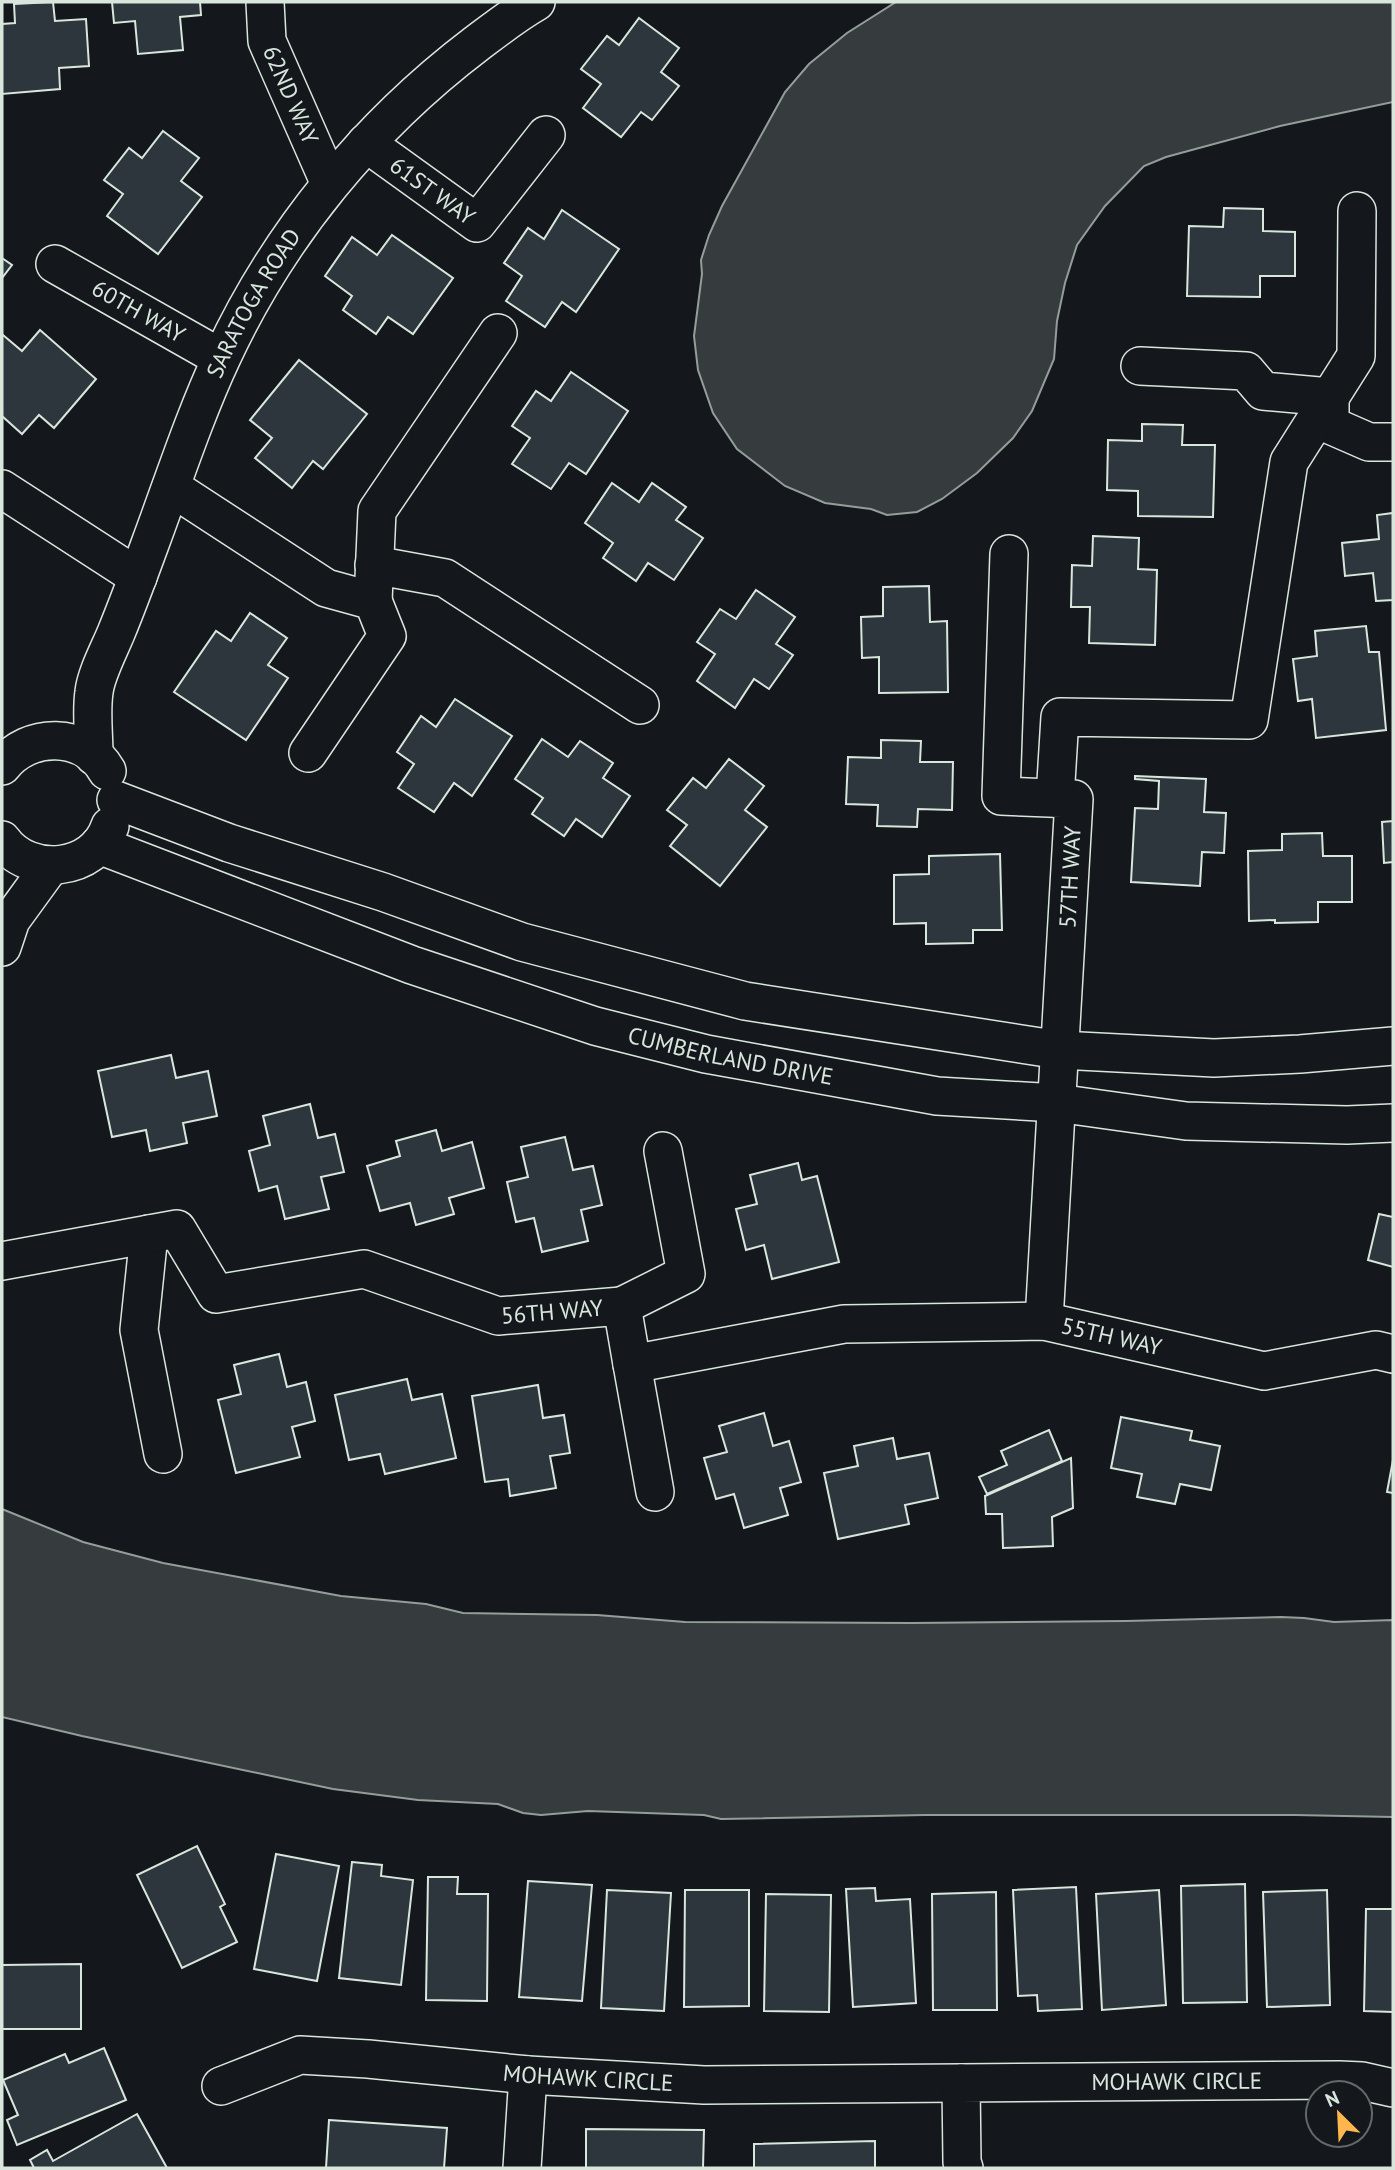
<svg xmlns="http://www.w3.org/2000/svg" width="1395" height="2170" viewBox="0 0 1395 2170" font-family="'PT Sans',sans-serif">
  <rect width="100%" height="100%" fill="#14181c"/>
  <g fill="#363b3e" stroke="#939e99" stroke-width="2">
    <path d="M896 2H1393V102L1280 126 1166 157 1144 166 1105 206 1077 245 1065 283 1057 321 1054 359 1032 411 1013 438 977 473 942 499 917 512 887 515 871 509 825 503 785 486 737 449 713 413 698 370 694 336 702 274 701 260 709 235 722 206 785 92 809 64 847 33Z"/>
    <path d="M2 1509 83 1542 163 1563 341 1596 426 1604 463 1613 597 1615 685 1622 911 1623 1126 1621 1281 1617 1304 1618 1334 1622 1393 1620V1817L1295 1815H925L721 1819 704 1815 588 1811 541 1815 523 1813 498 1804 418 1800 333 1789 82 1736 2 1717Z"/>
  </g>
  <g fill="#2c363c" stroke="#d8e6dc" stroke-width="2">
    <path d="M53 2 55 21 86 19 89 66 59 68 60 89 2 94V24L15 23 14 4Z"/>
    <path d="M112 2H200L201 15 180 17 183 50 138 54 135 21 114 23Z"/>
    <path d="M639 18 679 48 661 72 679 86 652 120 641 112 621 137 583 108 601 84 581 69 607 36 619 45Z"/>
    <path d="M163 131 199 158 181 181 202 197 158 254 107 216 123 194 104 180 129 148 142 158Z"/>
    <path d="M1224 208 1263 209V231L1295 232V276H1260V297L1187 296 1189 226 1223 227Z"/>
    <path d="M562 210 619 249 576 312 562 302 545 327 506 301 522 276 504 263 528 228 544 239Z"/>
    <path d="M392 235 453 278 413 334 388 317 376 334 343 310 352 296 325 276 352 237 377 255Z"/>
    <path d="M2 258 12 265 2 278Z"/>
    <path d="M40 330 96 379 54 428 39 415 22 434 2 416V337L3 335 22 351Z"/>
    <path d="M299 360 367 414 323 469 313 461 292 488 255 458 272 438 250 420Z"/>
    <path d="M571 372 628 411 586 474 569 463 551 489 512 464 530 438 512 426 536 391 551 401Z"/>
    <path d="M1142 424 1183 425 1182 445H1215L1213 517 1138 516V491L1107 490 1108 440 1142 441Z"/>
    <path d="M612 483 639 502 652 483 686 507 676 520 703 538 674 580 648 563 636 581 603 558 613 543 585 523Z"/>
    <path d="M1393 513V600L1376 601 1373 573 1345 576 1342 543 1379 539 1377 515Z"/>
    <path d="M1093 536 1139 538 1138 569 1157 570 1155 645 1089 643 1090 607H1071L1072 565 1092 566Z"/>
    <path d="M929 586 930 622 947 621 948 692 879 693V657L862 658 861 617 883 616V587Z"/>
    <path d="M756 590 795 617 776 644 793 655 769 689 754 679 735 708 697 681 715 654 697 642 720 609 736 619Z"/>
    <path d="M250 613 287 638 268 665 288 678 246 740 174 692 216 631 231 641Z"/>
    <path d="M1366 626 1369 652H1379L1386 730 1316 738 1312 699 1298 701 1293 659 1317 656 1315 631Z"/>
    <path d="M455 699 512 736 472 796 454 783 434 812 398 788 414 764 397 752 421 716 436 727Z"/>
    <path d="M542 739 568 757 580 741 613 763 603 778 630 796 602 837 576 819 564 836 532 814 543 798 515 779Z"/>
    <path d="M881 740 921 741 920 762H953L952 810 918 809 917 827 877 826 878 805 846 804 848 757 881 758Z"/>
    <path d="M729 759 764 786 745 810 767 827 720 886 670 846 687 825 667 810 693 778 706 788Z"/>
    <path d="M1135 776 1206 779 1204 812 1226 813 1224 853 1202 852 1200 886 1131 882 1135 808 1158 809 1159 781 1135 779Z"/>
    <path d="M1393 821V862L1384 863 1382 822Z"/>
    <path d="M1322 833 1323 856H1352V902H1318V922L1275 923V920L1249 921 1248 851 1282 850V834Z"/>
    <path d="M1000 854 1002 930H973V943L926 944V923L894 924V875L929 874V856Z"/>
    <path d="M171 1055 176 1078 208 1071 217 1116 183 1123 187 1143 150 1151 146 1130 112 1137 98 1071Z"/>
    <path d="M310 1104 318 1138 335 1134 344 1172 321 1177 329 1209 285 1219 277 1186 259 1191 249 1151 270 1145 263 1116Z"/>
    <path d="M436 1130 442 1151 472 1142 484 1188 449 1198 454 1214 416 1225 410 1203 380 1211 367 1166 400 1156 396 1141Z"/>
    <path d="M565 1137 573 1170 593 1166 602 1205 581 1210 588 1241 542 1252 534 1218 516 1222 507 1182 528 1177 521 1147Z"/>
    <path d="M798 1163 802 1180 817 1176 839 1262 772 1279 764 1245 746 1250 736 1209 757 1204 750 1175Z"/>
    <path d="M1379 1214 1393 1217V1267L1368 1260Z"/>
    <path d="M279 1354 287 1387 306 1382 315 1421 292 1427 300 1457 236 1473 218 1400 241 1394 234 1365Z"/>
    <path d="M407 1379 412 1400 442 1394 456 1458 385 1474 380 1454 349 1460 335 1395Z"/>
    <path d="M538 1385 543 1418 564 1415 570 1453 550 1456 556 1488 510 1496 508 1479 485 1482 472 1396Z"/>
    <path d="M764 1413 773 1446 789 1441 801 1482 780 1488 788 1515 744 1528 734 1494 716 1499 704 1458 727 1452 719 1426Z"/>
    <path d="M1121 1417 1192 1431 1190 1440 1220 1446 1211 1490 1180 1484 1175 1504 1137 1497 1142 1474 1111 1468Z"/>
    <path d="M1049 1430 1062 1461 987 1494 979 1477 1007 1465 1001 1451Z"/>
    <path d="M893 1438 897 1459 929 1453 938 1498 905 1505 909 1524 838 1539 824 1473 858 1466 854 1446Z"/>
    <path d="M1071 1458 1073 1508 1052 1517 1053 1546 1003 1548 1002 1514H986L985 1496Z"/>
    <path d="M1393 1460V1493L1387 1492Z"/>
    <path d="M197 1846 225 1904 220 1907 237 1942 182 1968 137 1875Z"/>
    <path d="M276 1854 339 1866 317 1981 254 1969Z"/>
    <path d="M352 1862 382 1865 381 1876 413 1880 401 1985 339 1978Z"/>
    <path d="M428 1877H458L457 1894H488L487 2001 426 2000Z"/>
    <path d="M528 1881 592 1885 582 2001 519 1997Z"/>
    <path d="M1245 1884 1247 2002 1183 2003 1181 1886Z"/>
    <path d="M1076 1887 1082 2009 1038 2011 1037 1995 1018 1996 1013 1890Z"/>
    <path d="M875 1888 876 1901 910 1899 916 2003 853 2007 846 1889Z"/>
    <path d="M607 1890 671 1893 664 2011 601 2008Z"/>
    <path d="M685 1890H749V2006L684 2007Z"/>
    <path d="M1159 1890 1166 2005 1102 2010 1096 1894Z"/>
    <path d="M1327 1890 1330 2005 1267 2007 1263 1892Z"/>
    <path d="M996 1892 997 2010H933L932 1894Z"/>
    <path d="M766 1894 831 1895 829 2012 764 2011Z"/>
    <path d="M1366 1909H1393V2012L1364 2011Z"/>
    <path d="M81 1964V2029H2V1965Z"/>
    <path d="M104 2048 126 2100 17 2145 7 2120 18 2115 3 2080 65 2054 69 2063Z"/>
    <path d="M137 2114 167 2168H34L30 2160 47 2150 53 2161Z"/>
    <path d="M329 2120 447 2128 444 2168H326Z"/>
    <path d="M586 2129 704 2130 703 2168H586Z"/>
    <path d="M875 2141V2168H754V2144Z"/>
  </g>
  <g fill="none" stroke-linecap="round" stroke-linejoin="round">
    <defs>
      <g id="minor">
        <path id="s1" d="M265 2 267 41 330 184"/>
        <path id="s2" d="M366 143 477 223 546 135"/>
        <path id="s3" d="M55 264 221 358"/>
        <path d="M1140 366 1246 371 1263 391 1330 397V425L1369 442H1393"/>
        <path d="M171 487 326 588 373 601 387 636 308 753"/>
        <path d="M2 489 138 577"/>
        <path d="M1009 554 1001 796 1074 799 1044 1321"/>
        <path d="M374 565 445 578 640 705"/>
        <path d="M373 601 377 511 498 333"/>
        <path id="s4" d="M94 756C94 735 91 712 94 692 96 674 109 650 116 633 128 604 139 574 150 544 173 482 194 417 222 357 279 234 368 126 476 44 496 29 515 14 536 2"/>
        <path d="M2 766C28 732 85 731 107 771"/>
        <path d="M1055 798 1060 717 1249 720 1289 462 1356 356 1357 211"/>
        <path d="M116 800 229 843 383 892 522 942 745 1001 1060 1050 1214 1058 1300 1054 1393 1046"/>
        <path d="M2 840C29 878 95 872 110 826"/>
        <path id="s5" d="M99 845 412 965 595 1026 706 1054 937 1096 1057 1103 1186 1121 1347 1125 1393 1123"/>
        <path d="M2 947 11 920 51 865"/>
        <path d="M149 1234 139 1330 163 1454"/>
        <path id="s6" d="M2 1261 177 1229 216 1294 364 1269 498 1316 622 1306 632 1364 844 1324 1044 1321 1264 1371 1376 1350 1393 1354"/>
        <path d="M622 1306 686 1274 663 1151"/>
        <path d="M632 1364 655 1492"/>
        <path id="s7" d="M221 2086 300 2055 368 2059 528 2075 704 2085 961 2083"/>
        <path d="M522 2168 528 2075"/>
        <path id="s8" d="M964 2168 962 2162 961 2083 1339 2080 1362 2081 1393 2088"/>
      </g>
    </defs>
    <use href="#minor" stroke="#d8e6dc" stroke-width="40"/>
    <use href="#minor" stroke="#14181c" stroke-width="37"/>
  </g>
  <g text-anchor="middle" stroke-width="5" stroke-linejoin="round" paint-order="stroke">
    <g font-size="23" fill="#d8e6dc" stroke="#14181c">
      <text dy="8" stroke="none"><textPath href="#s1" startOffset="98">62ND WAY</textPath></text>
      <text dy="8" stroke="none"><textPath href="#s2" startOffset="82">61ST WAY</textPath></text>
      <text dy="8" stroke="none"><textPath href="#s4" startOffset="485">SARATOGA ROAD</textPath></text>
      <text dy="8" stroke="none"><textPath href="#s3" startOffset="96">60TH WAY</textPath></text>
      <text transform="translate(1070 877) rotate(-87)" y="8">57TH WAY</text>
      <text dy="8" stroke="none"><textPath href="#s5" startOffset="667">CUMBERLAND DRIVE</textPath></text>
      <text dy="8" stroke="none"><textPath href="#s6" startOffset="600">56TH WAY</textPath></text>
      <text dy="8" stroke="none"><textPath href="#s6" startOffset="1214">55TH WAY</textPath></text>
      <text dy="8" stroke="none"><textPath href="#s7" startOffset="374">MOHAWK CIRCLE</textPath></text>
      <text dy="8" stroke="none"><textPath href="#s8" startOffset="301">MOHAWK CIRCLE</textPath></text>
    </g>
  </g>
  <rect width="1395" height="2170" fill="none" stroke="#d8e6dc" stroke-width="7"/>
  <g transform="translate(1339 2114) rotate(336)"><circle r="33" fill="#14181c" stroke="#626a69" stroke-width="2"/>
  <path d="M0-5L12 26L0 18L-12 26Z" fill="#ffb74d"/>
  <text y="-10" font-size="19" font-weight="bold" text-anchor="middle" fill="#d8e6dc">N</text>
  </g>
</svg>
